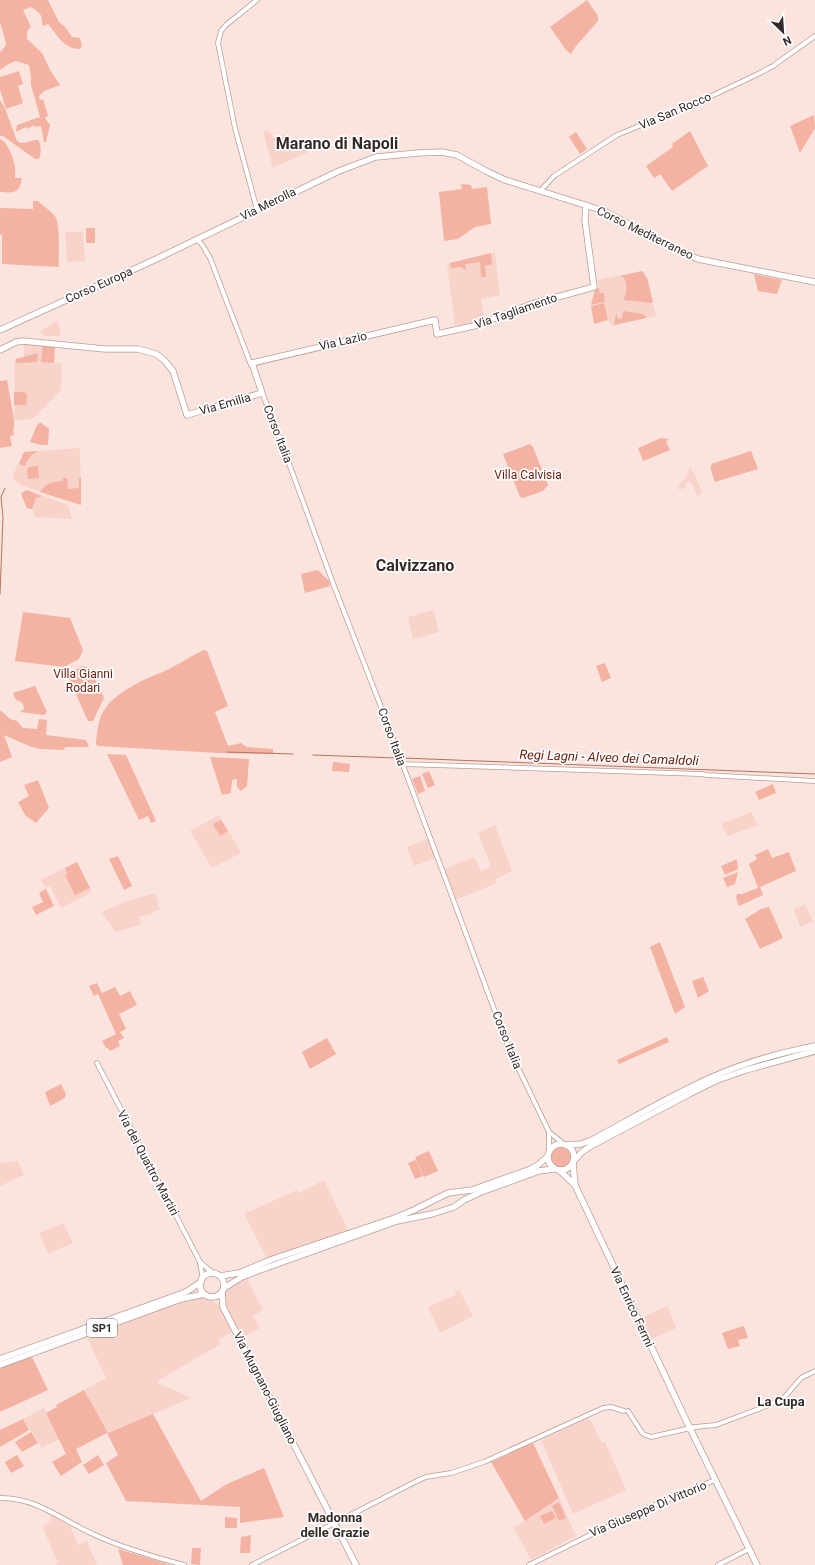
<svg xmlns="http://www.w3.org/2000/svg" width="815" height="1565" viewBox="0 0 815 1565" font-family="Roboto,sans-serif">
  <rect width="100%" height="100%" fill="#fbe4de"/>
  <g fill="#f8d3ca">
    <path d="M268 130V132H271L272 138 286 134 289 139 296 137 301 149 306 147 308 152 273 168 263 132Z"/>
    <path d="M65 232H83L85 261 67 262Z"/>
    <path d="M495 252 500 295 481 299 484 318 472 320V324L461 327 460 324 455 325 447 264Z"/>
    <path d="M642 271 647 278 656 316 611 326 608 320 605 311 604 293H600L598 280Z"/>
    <path d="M57 321 60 328V336H43L41 331Z"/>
    <path d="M24 343 55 345 54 363H62L61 390 33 419 20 420 14 419 15 358H24Z"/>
    <path d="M80 448 81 505 20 485 18 482 14 480 13 475 24 452Z"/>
    <path d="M691 468 703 493 697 496 692 483 688 481 684 488 679 490 678 487 680 486 679 484 681 483 687 476 689 472 688 469Z"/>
    <path d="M26 490 68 505 72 519 35 517 32 509 27 508 21 494Z"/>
    <path d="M433 610 439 632 413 639 408 617Z"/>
    <path d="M751 812 758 825 728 836 721 824Z"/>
    <path d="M219 815 241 853 212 868 190 831Z"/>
    <path d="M495 825 512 871 496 879 497 883 455 900 444 869 474 857 481 871 491 867 478 833Z"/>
    <path d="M428 839 435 858 414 866 407 847Z"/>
    <path d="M77 862 92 892 61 908 50 886 46 888 41 880Z"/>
    <path d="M155 893 160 909 152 912 153 914 139 917 141 924 116 932 102 913 108 909 130 900Z"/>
    <path d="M805 904 813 921 800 927 794 909Z"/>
    <path d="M18 1161 24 1175 0 1186V1163Z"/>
    <path d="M324 1180 349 1232 267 1259 244 1214 297 1190 299 1193Z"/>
    <path d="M63 1223 73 1243 48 1254 39 1233Z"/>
    <path d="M246 1277 263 1310 253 1316 260 1328 241 1339 224 1307 223 1292 225 1289Z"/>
    <path d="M459 1290 473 1316 440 1333 428 1307 456 1295 455 1292Z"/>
    <path d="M204 1295 222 1308 234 1331 219 1339 221 1344 159 1380 158 1383 191 1398 108 1433 84 1390 106 1378 86 1335 177 1302Z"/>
    <path d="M667 1306 676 1328 652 1339 642 1318Z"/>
    <path d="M44 1408 59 1439 42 1448 23 1419Z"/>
    <path d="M588 1418 593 1425 602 1443 605 1442 626 1490 573 1514 541 1440Z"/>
    <path d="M559 1498 576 1536 531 1560 514 1528Z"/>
    <path d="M48 1512 69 1523 78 1545 87 1541 97 1565H55L58 1563 42 1526 52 1522Z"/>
  </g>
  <g fill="#f3b2a2">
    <path d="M0 0H48L59 22 65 27 72 37 80 38 82 46 80 49C64 49 58 36 48 24L43 26C41 14 42 14 31 7L23 10 31 27 27 31V39L42 53 50 70 60 85 44 91 39 96 40 100 43 99 48 116 45 118 50 125 46 142H44L41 126 35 127 34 125 27 129 26 127 16 132 17 125 40 117 31 85V77L29 65 16 61 8 64 0 70V52L5 47 6 43 0 22Z"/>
    <path d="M587 0 598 16V21L576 46 571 54 566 50 550 27Z"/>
    <path d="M19 71 23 84 18 86 23 103 6 109 0 90V77Z"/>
    <path d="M0 100 5 108 17 141C24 146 30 139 38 140 42 145 41 154 39 159H35L3 136H0Z"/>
    <path d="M814 115 815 128 800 153 790 126Z"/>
    <path d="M690 131 708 166 672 191 660 174 654 178 646 166 673 147 672 144Z"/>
    <path d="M576 132 587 149 580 154 569 137Z"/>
    <path d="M0 139 4 141C11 151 17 165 15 178H22C19 194 14 193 0 192Z"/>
    <path d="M461 184 471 185 472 189 487 187 491 224 475 227 458 239 444 241 439 192 462 189Z"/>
    <path d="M33 201H38C43 206 51 211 55 216 61 225 58 255 59 267L2 264V235L0 234V208L33 209Z"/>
    <rect x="86" y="228" width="9" height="15"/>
    <path d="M491 253 492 264 485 266 486 277H481L480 262 465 264 466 270 461 267 451 268 450 263Z"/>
    <path d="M642 271 647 278 653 302 651 303 624 300C626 291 630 282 621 276Z"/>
    <path d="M754 274 782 280 777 294 758 291Z"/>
    <path d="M599 288 600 293H604L605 302 591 305 595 289Z"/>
    <path d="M604 303 608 320 594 324 591 306Z"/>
    <path d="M623 311 642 314 646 316V318L614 325 616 314H617V318L622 319Z"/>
    <path d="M43 344 55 345 54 363 41 362Z"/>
    <path d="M38 353 37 362 16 363V359Z"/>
    <path d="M7 380 14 419V430H13L14 435 10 436 12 446 0 448V381Z"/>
    <path d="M14 392H25L27 395 26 405H14Z"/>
    <path d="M40 422 49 429 48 445H41L30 442 36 427Z"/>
    <path d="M661 438 669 439 666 442 670 450 643 461 638 448Z"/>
    <path d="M530 444 533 447 548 485 543 491 523 498 520 497 503 454Z"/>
    <path d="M37 451V452C30 454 28 460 25 466L19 464 24 452Z"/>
    <path d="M751 451 758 469 715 482 710 467 712 466 711 464Z"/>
    <path d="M38 466 39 478 28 479 27 471 28 467Z"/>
    <path d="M81 477V505L40 492C46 483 53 482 63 481V478H67L68 489 79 488V478Z"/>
    <path d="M26 490 42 496 36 498 32 509 27 508 21 494Z"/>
    <path d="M318 570 329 581 330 586 305 593 301 574Z"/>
    <path d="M23 612 70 618 83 650 79 659 64 667 15 661Z"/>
    <path d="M204 650 207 651 228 706 215 712 228 746 241 743 247 747 273 749V754L218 753 98 746 96 744C97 730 98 717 107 706 117 693 143 679 158 674 173 668 189 657 204 650Z"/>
    <path d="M605 663 611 678 602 682 596 666Z"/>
    <path d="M84 666 91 670 104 698 93 721H88L67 674Z"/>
    <path d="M35 686 47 712 44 715 20 712 24 709C24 703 21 701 16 700L13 693Z"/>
    <path d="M0 710 10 719 17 721 23 728 37 729 39 719 47 720 46 735 86 740 89 747H65L64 750 40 749 29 746 4 735 12 757 0 762Z"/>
    <path d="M107 754 126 755 156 821 151 823 148 816 139 820Z"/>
    <path d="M210 757 249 759 247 786 241 791 237 787V779L232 780 231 793 222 795Z"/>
    <path d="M333 762 350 764 349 772 332 771Z"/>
    <path d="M429 771 435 785 428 788 422 774Z"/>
    <path d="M420 776 425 791 418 794 412 779Z"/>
    <path d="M38 780 49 808 36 823 25 815 18 802 29 796 24 785Z"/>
    <path d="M773 784 776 793 759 800 755 792Z"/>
    <path d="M221 820 228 831 220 836 213 824Z"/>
    <path d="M768 849 772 858 789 852 796 871 760 887 763 895 739 906 736 898 737 894H742L758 888 749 864 757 859 755 855Z"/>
    <path d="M118 856 132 886 124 890 109 859Z"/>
    <path d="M735 860H737L738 869 725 875 721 866Z"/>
    <path d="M77 862 90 888 75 895 65 875 67 874 65 868Z"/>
    <path d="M738 872 735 884 727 887 723 878Z"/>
    <path d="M46 889 54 906 36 915 32 907 43 902 39 893Z"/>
    <path d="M769 907 783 938 760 949 745 919 761 909Z"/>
    <path d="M660 942 685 1007 675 1014 650 947Z"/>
    <path d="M703 977 709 991 698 998 692 981Z"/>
    <path d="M97 983 102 993 115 987 120 996 130 991 137 1005 119 1014 126 1029 120 1032 124 1038 118 1041 120 1046 110 1051 108 1048H106L102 1041 116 1034 98 994 94 996 89 986Z"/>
    <path d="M667 1037 669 1042 619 1064 617 1060Z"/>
    <path d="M327 1038 336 1054 310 1069 302 1052Z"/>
    <path d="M61 1084 66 1094 65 1096V1098L50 1106 45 1092Z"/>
    <path d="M561 1147 568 1150 572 1157 568 1165 561 1168 553 1165 550 1158 553 1150Z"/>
    <path d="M429 1151 438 1171 424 1177 415 1157Z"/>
    <path d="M416 1160 423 1176 415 1179 408 1163Z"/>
    <path d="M743 1326 745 1329 748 1338 738 1340 740 1346 728 1349 722 1333Z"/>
    <path d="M32 1357 48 1390 0 1412V1368Z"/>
    <path d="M84 1390 108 1433 153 1414 201 1501 227 1484 264 1468 284 1517 240 1523V1507L126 1501 106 1463 118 1455 107 1433 76 1449 82 1462 61 1476 52 1462 66 1454 46 1413 57 1407 56 1405Z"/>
    <path d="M23 1419 29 1430 0 1447V1430Z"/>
    <path d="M31 1432 38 1443 22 1452 15 1442Z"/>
    <path d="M533 1443 559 1498 525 1521 491 1462Z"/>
    <path d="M17 1455 24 1466 11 1473 5 1462Z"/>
    <path d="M98 1455 104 1465 89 1474 83 1465Z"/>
    <path d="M559 1502 566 1518 559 1521 552 1506Z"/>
    <path d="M552 1511 556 1518 544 1524 540 1516Z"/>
    <path d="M225 1517 237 1518V1528H225Z"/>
    <path d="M251 1535 250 1553H240L241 1537Z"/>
    <path d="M192 1548H201L200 1565 191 1564Z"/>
    <path d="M118 1549 171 1565H123Z"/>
  </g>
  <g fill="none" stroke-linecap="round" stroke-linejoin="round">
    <g stroke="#b67162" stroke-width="1">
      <path d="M0 594 3 517 1 497 5 488"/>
      <path d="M227 752 293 754"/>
      <path d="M313 755 396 758"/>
      <path d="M403 758 815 774"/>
    </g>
    <defs>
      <g id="minor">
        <path d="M540 191 554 176 617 135 703 100 758 74 773 66 815 36"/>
        <path d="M257 210 235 128 218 43 221 31 226 25 257 0"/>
        <path d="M197 239 203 246 210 258 251 365"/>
        <path d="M262 392 294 477 334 586 385 717 509 1049 549 1132V1152"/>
        <path d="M402 764 701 774 707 775 815 781"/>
        <path d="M97 1063 200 1262 213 1273"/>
        <path d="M549 1132 565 1145"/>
        <path d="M200 1263 203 1279"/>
        <path d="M628 1411 643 1434 651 1437 695 1427 716 1425 782 1400 801 1378 815 1371"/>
        <path d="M0 1498C36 1497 63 1521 95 1535 123 1548 154 1557 184 1565"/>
        <path d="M252 1565 419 1480 426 1477 451 1473 484 1462 603 1408 611 1407 624 1411"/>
        <path d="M529 1565 631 1515 715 1480"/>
        <path d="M718 1565 749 1549"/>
      </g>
      <g id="major">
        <path d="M0 330 152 261 339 171 376 157 418 153 442 152 457 155 486 171 505 180 604 211 676 249 698 259 815 282"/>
        <path d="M0 350 16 342 23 341 105 349H138L156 354 164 360 173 371 187 415"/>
        <path d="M187 415 262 393 252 363 435 320 437 334 478 325 532 304 594 287 585 220 586 205"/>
        <circle cx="561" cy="1157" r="13"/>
        <path d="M566 1145 581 1144 592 1140C631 1119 670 1096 710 1078 743 1063 779 1053 815 1046"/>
        <path d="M573 1162 582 1152 589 1147 691 1093 715 1081 746 1070 815 1051"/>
        <path d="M573 1163 575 1185 684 1416 757 1565"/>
        <path d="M559 1170 575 1185"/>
        <circle cx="212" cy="1285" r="12"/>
        <path d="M220 1276 239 1273 273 1259 392 1219 414 1210 448 1193 472 1190 531 1169 538 1165 548 1156"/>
        <path d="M224 1288 242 1277 260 1270 397 1221 432 1214 454 1207 464 1200 481 1192 539 1171 554 1169"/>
        <path d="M222 1292 223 1307 356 1565"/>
        <path d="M0 1359 186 1292 201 1282"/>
        <path d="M0 1365 181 1299 204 1294"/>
      </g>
    </defs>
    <use href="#minor" stroke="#b99d97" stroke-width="5.5"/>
    <use href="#major" stroke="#b99d97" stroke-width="7"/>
    <use href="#minor" stroke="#fff" stroke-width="4"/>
    <use href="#major" stroke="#fff" stroke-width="5.5"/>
  </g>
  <g text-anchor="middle" stroke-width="3.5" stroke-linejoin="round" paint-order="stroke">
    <rect fill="#fff" stroke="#716968" stroke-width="1" x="87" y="1319" width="30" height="18" rx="3"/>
    <g font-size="11" font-weight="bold" fill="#342927">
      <text x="102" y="1332">SP1</text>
    </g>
    <g font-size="12" fill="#342927" stroke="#fff">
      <text transform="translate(675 111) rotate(-23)" y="4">Via San Rocco</text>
      <text transform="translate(268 204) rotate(-26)" y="4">Via Merolla</text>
      <text transform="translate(645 233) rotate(26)" y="4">Corso Mediterraneo</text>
      <text transform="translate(99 285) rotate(-24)" y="4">Corso Europa</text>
      <text transform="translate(516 311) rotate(-19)" y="4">Via Tagliamento</text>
      <text transform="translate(343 341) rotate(-13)" y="4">Via Lazio</text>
      <text transform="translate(225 404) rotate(-16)" y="4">Via Emilia</text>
      <text transform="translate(278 434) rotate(69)" y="4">Corso Italia</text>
      <text transform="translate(392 737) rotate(70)" y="4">Corso Italia</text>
      <text transform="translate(507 1040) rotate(68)" y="4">Corso Italia</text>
      <text transform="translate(148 1163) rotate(62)" y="4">Via dei Quattro Martiri</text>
      <text transform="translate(632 1307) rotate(65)" y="4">Via Enrico Fermi</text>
      <text transform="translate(265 1388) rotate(63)" y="4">Via Mugnano-Giugliano</text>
      <text transform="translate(648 1509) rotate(-23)" y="4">Via Giuseppe Di Vittorio</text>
    </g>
    <g font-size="12" fill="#6b1a09" stroke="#fff">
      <text x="528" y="479">Villa Calvisia</text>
      <text x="83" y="678">Villa Gianni<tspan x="83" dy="14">Rodari</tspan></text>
    </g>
    <g font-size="13" font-style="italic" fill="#691707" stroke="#fff">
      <text transform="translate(609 757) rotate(2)" y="5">Regi Lagni - Alveo dei Camaldoli</text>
    </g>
    <g font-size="13" font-weight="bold" fill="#342927" stroke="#fff">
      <text x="781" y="1406">La Cupa</text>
      <text x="335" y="1522">Madonna<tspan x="335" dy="15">delle Grazie</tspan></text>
    </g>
    <g font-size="16" font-weight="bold" fill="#342927" stroke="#fff">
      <text x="337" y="149">Marano di Napoli</text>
      <text x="415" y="571">Calvizzano</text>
    </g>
  </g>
  <g transform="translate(783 32) rotate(155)" stroke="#ffffff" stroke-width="3" paint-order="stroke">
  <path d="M0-3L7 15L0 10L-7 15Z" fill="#342927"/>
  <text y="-6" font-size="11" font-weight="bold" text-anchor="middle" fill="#342927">N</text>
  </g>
</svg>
